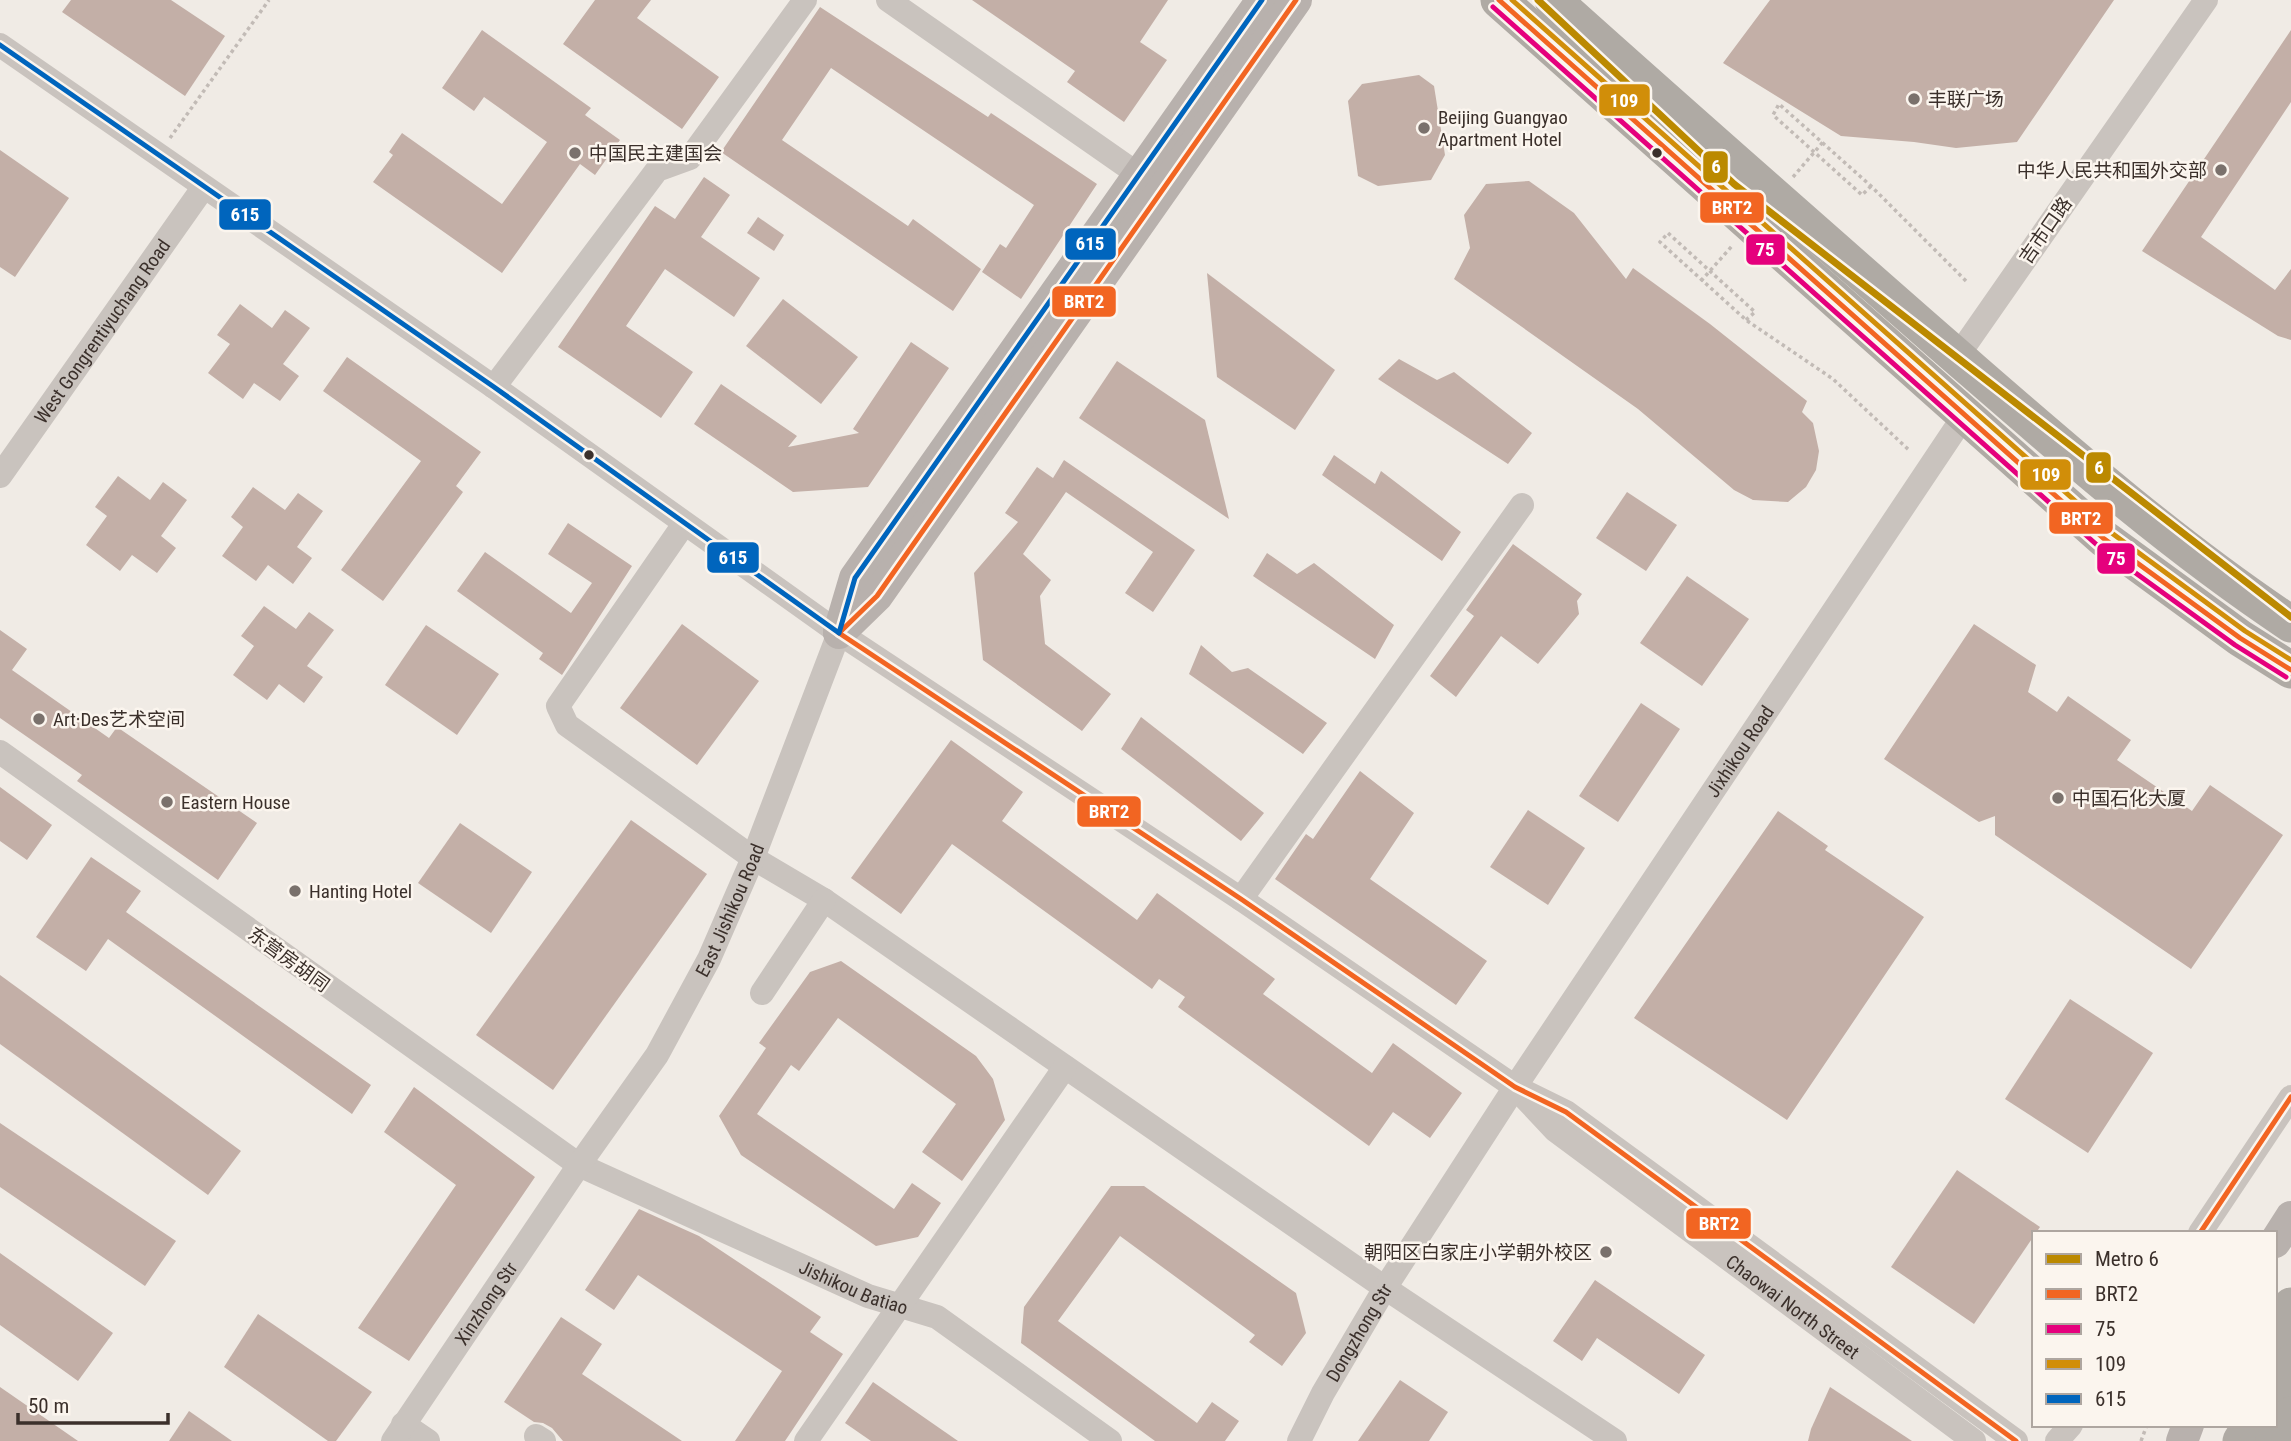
<svg xmlns="http://www.w3.org/2000/svg" width="2291" height="1441" viewBox="0 0 2291 1441" font-family="'Roboto Condensed','Noto Sans SC',sans-serif">
  <rect width="100%" height="100%" fill="#f0ebe5"/>
  <g fill="#c3afa7">
    <path d="M71 0H171L225 36 185 96 62 12Z"/>
    <path d="M595 0H651L637 18 719 77 682 129 563 44Z"/>
    <path d="M972 0H1168L1140 42 1167 60 1124 122 1067 82 1075 71Z"/>
    <path d="M1770 0H2114L2017 142 1956 148 1914 142 1841 136 1723 63Z"/>
    <path d="M820 7 988 117 991 113 1097 184 1021 299 982 272 1000 244 1006 248 1034 205 831 68 782 140 908 226 913 219 981 269 953 311 721 152Z"/>
    <path d="M482 30 591 108 585 115 620 140 595 175 580 164 502 273 373 182 393 155 389 152 402 133 502 204 547 142 484 97 474 111 442 88Z"/>
    <path d="M2291 30V102L2201 237 2275 290 2291 269V340L2278 336 2142 251Z"/>
    <path d="M1419 75 1434 86 1445 155 1431 180 1378 186 1358 176 1348 101 1362 84Z"/>
    <path d="M0 150 69 198 15 277 0 267Z"/>
    <path d="M704 177 730 195 701 237 760 278 734 317 665 269 626 326 693 372 661 418 558 347 655 206 675 219Z"/>
    <path d="M1529 181 1574 213 1626 279 1633 268 1710 324 1807 401 1802 412 1813 423 1819 451 1816 470 1806 487 1788 502 1753 500 1734 490 1638 409 1454 279 1470 248 1464 215 1486 184Z"/>
    <path d="M758 217 784 235 774 251 747 233Z"/>
    <path d="M1207 273 1335 370 1295 430 1217 377Z"/>
    <path d="M783 299 858 357 821 404 746 346Z"/>
    <path d="M240 304 272 328 285 310 310 328 283 364 299 376 280 401 254 383 243 399 208 373 230 344 217 335Z"/>
    <path d="M911 342 949 368 868 487 793 492 694 424 721 384 797 436 788 447 859 433 853 429Z"/>
    <path d="M347 357 481 452 456 486 463 492 383 601 341 570 421 461 323 391Z"/>
    <path d="M1399 359 1437 380 1454 372 1532 433 1508 464 1378 379Z"/>
    <path d="M1117 361 1205 420 1229 519 1079 418Z"/>
    <path d="M1334 455 1375 484 1381 471 1461 532 1442 561 1322 475Z"/>
    <path d="M1064 460 1195 550 1153 612 1125 593 1153 552 1066 492 1023 554 1051 580 1040 596 1045 644 1111 694 1082 731 983 660 974 573 1018 522 1005 513 1037 467 1053 478Z"/>
    <path d="M118 476 150 500 163 482 187 500 161 536 176 548 157 573 132 555 120 571 86 545 107 516 95 507Z"/>
    <path d="M253 487 285 510 298 493 323 511 297 547 312 558 293 584 268 565 256 581 222 556 243 527 231 517Z"/>
    <path d="M1627 492 1677 525 1646 571 1596 538Z"/>
    <path d="M568 523 632 566 562 675 539 659 543 653 457 591 485 552 571 613 592 583 548 554Z"/>
    <path d="M1513 544 1582 594 1577 601 1579 614 1538 664 1501 636 1456 697 1430 676 1474 616 1466 610Z"/>
    <path d="M1267 553 1297 574 1314 563 1394 625 1375 659 1253 576Z"/>
    <path d="M1687 576 1749 619 1702 686 1640 643Z"/>
    <path d="M264 606 296 629 309 612 334 630 307 666 323 677 304 703 279 684 267 700 233 675 254 646 241 636Z"/>
    <path d="M682 624 759 681 697 765 620 708Z"/>
    <path d="M1974 624 2036 665 2028 692 2057 712 2068 696 2131 740 2117 760 2192 811 2210 785 2283 835 2191 969 1995 835V816L1979 822 1884 759Z"/>
    <path d="M426 625 499 674 457 735 385 685Z"/>
    <path d="M0 630 27 649 12 670 109 738 117 727 257 823 218 880 77 781 82 775 0 718Z"/>
    <path d="M1201 645 1232 672 1248 668 1327 723 1303 754 1189 674Z"/>
    <path d="M1641 703 1680 729 1618 822 1579 796Z"/>
    <path d="M1141 717 1264 813 1241 841 1121 749Z"/>
    <path d="M951 740 1023 792 1002 821 1137 920 1157 893 1275 979 1263 994 1372 1073 1393 1043 1462 1093 1430 1138 1393 1112 1369 1146 1178 1007 1185 997 1159 979 1152 989 952 844 901 914 851 878Z"/>
    <path d="M1360 771 1414 813 1370 879 1487 961 1456 1005 1275 879 1306 834 1313 839Z"/>
    <path d="M0 787 52 825 27 860 0 841Z"/>
    <path d="M1528 810 1585 848 1548 905 1490 867Z"/>
    <path d="M1778 811 1828 846 1825 850 1924 917 1787 1120 1634 1018Z"/>
    <path d="M631 820 707 874 553 1090 476 1035Z"/>
    <path d="M460 823 532 872 491 933 418 883Z"/>
    <path d="M91 857 141 891 126 912 371 1085 352 1114 108 939 86 971 36 937Z"/>
    <path d="M841 961 976 1056 993 1079 1005 1120 962 1181 922 1152 956 1104 838 1018 799 1071 791 1065 757 1114 894 1209 912 1183 941 1203 918 1237 876 1246 741 1155 719 1116 766 1048 759 1043 810 972Z"/>
    <path d="M0 975 241 1151 208 1195 0 1044Z"/>
    <path d="M2070 999 2153 1053 2088 1153 2005 1099Z"/>
    <path d="M414 1087 535 1177 409 1361 358 1328 456 1185 384 1132Z"/>
    <path d="M0 1123 176 1241 145 1286 0 1187Z"/>
    <path d="M1957 1170 2040 1227 1974 1324 1891 1267Z"/>
    <path d="M1111 1186H1144L1296 1293 1306 1333 1282 1366 1249 1342 1255 1335 1120 1236 1058 1321 1197 1423 1212 1402 1239 1421 1225 1441H1155L1021 1343 1024 1307Z"/>
    <path d="M639 1209 699 1236 821 1317 810 1332 843 1354 785 1441H735L782 1371 638 1275 614 1310 585 1290Z"/>
    <path d="M0 1253 113 1333 78 1381 0 1325Z"/>
    <path d="M1595 1280 1705 1355 1679 1394 1597 1338 1582 1361 1553 1341Z"/>
    <path d="M258 1314 372 1392 336 1441H328L224 1367Z"/>
    <path d="M561 1317 602 1344 582 1374 682 1441H563L552 1428 543 1423 534 1422 504 1402Z"/>
    <path d="M1400 1380 1448 1412 1429 1441H1358Z"/>
    <path d="M873 1382 958 1441H871L845 1423Z"/>
    <path d="M0 1387 78 1441H0Z"/>
    <path d="M1830 1387 1912 1441H1808L1811 1429Z"/>
    <path d="M189 1411 232 1441H169Z"/>
  </g>
  <g fill="none" stroke-linecap="round" stroke-linejoin="round">
    <g stroke="#c2bbb6" stroke-width="3.5" stroke-dasharray="3.5 3.5" stroke-linecap="butt">
      <path d="M170 138 269 0"/>
      <path d="M1793 177 1823 142"/>
      <path d="M1871 186 1862 195 1773 115 1779 104 1871 186 1967 282"/>
      <path d="M1701 281 1732 246"/>
      <path d="M1746 320 1755 312 1668 233 1660 242 1746 320 1833 379 1910 451"/>
      <path d="M2141 1441 2147 1425"/>
    </g>
    <g stroke="#c9c3be" stroke-width="24">
      <path d="M888 0 1139 175"/>
      <path d="M0 45 494 387 839 633 1241 899 1515 1087 1566 1112 2016 1441"/>
      <path d="M1957 357 2206 0"/>
      <path d="M494 387 657 170 690 158 805 0"/>
      <path id="s1" d="M0 476 203 188"/>
      <path d="M684 524 558 706 567 725 753 858 824 900 1385 1288 1615 1441"/>
      <path id="s2" d="M0 752 579 1165 868 1296 937 1317 1110 1441"/>
      <path d="M1241 899 1522 505"/>
      <path d="M762 993 824 900"/>
      <path id="s3" d="M1525 1098 1555 1130 1974 1441"/>
      <path d="M2200 1233 2291 1097"/>
      <path d="M403 1424 428 1441"/>
      <path d="M536 1436 544 1441"/>
      <path id="s4" d="M393 1441 579 1165 657 1055 709 959 753 858 839 633"/>
      <path d="M806 1441 1065 1067"/>
      <path id="s5" d="M1299 1441 1323 1393 1385 1288 1515 1087 1964 416"/>
      <path d="M2057 1441 2071 1425"/>
    </g>
    <g stroke="#b8b1ad" stroke-width="32">
      <path d="M839 632 855 578 1262 0"/>
      <path d="M839 633 877 596 1296 0"/>
      <path d="M2275 1242 2291 1217"/>
      <path d="M2182 1441 2188 1425"/>
    </g>
    <g stroke="#afaaa4" stroke-width="37">
      <path d="M1499 0 2103 538 2240 638 2291 670"/>
      <path d="M1553 0C1681 115 1811 229 1941 343 2054 441 2166 541 2291 624"/>
      <path d="M2275 1339 2291 1306"/>
      <path d="M2275 1387 2291 1363"/>
      <path d="M2241 1441 2251 1425"/>
      <path d="M2274 1441 2291 1415"/>
    </g>
    <defs>
      <g id="bus-1">
        <path d="M1296 0 877 596 839 633 1241 899 1515 1087 1566 1112 2016 1441"/>
        <path d="M1499 0 2103 538 2240 638 2291 670"/>
        <path d="M2200 1233 2291 1097"/>
      </g>
      <path id="bus-2" d="M1493 7 2097 545 2235 645 2286 677"/>
      <path id="bus-3" d="M1512 0 2109 531 2245 631 2291 660"/>
      <path id="bus-4" d="M0 45 494 387 839 633 855 578 1262 0"/>
    </defs>
    <use href="#bus-1" stroke="#fbf5ee" stroke-width="10"/>
    <use href="#bus-2" stroke="#fbf5ee" stroke-width="10"/>
    <use href="#bus-3" stroke="#fbf5ee" stroke-width="10"/>
    <use href="#bus-4" stroke="#fbf5ee" stroke-width="10"/>
    <use href="#bus-1" stroke="#f26522" stroke-width="5"/>
    <use href="#bus-2" stroke="#e5007d" stroke-width="5"/>
    <use href="#bus-3" stroke="#d18e09" stroke-width="5"/>
    <use href="#bus-4" stroke="#0065bd" stroke-width="5"/>
    <defs>
      <path id="metro-1" d="M1538 0 1734 184 2291 617"/>
    </defs>
    <use href="#metro-1" stroke="#fbf5ee" stroke-width="12"/>
    <use href="#metro-1" stroke="#bb8900" stroke-width="7"/>
  </g>
  <g fill="#7a716c" stroke="#fbf5ee" stroke-width="2.5">
    <circle cx="1914" cy="99" r="7"/>
    <circle cx="1424" cy="128" r="7"/>
    <circle cx="575" cy="153" r="7"/>
    <circle cx="2221" cy="170" r="7"/>
    <circle cx="39" cy="719" r="7"/>
    <circle cx="2058" cy="798" r="7"/>
    <circle cx="167" cy="802" r="7"/>
    <circle cx="295" cy="891" r="7"/>
    <circle cx="1606" cy="1252" r="7"/>
  </g>
  <g fill="#3b302b" stroke="#fbf5ee" stroke-width="2.5">
    <circle cx="1657" cy="153" r="6"/>
    <circle cx="589" cy="455" r="6"/>
  </g>
  <g text-anchor="middle" stroke-width="5" stroke-linejoin="round" paint-order="stroke">
    <g font-size="19" fill="#3b302b" stroke="#fbf5ee" text-anchor="start">
      <text x="1928" y="106">丰联广场</text>
      <text x="1438" y="124">Beijing Guangyao<tspan x="1438" dy="22">Apartment Hotel</tspan></text>
      <text x="589" y="160">中国民主建国会</text>
      <text x="2207" y="177" text-anchor="end">中华人民共和国外交部</text>
      <text x="53" y="726">Art·Des艺术空间</text>
      <text x="2072" y="805">中国石化大厦</text>
      <text x="181" y="809">Eastern House</text>
      <text x="309" y="898">Hanting Hotel</text>
      <text x="1592" y="1259" text-anchor="end">朝阳区白家庄小学朝外校区</text>
    </g>
    <g font-size="19" fill="#3b302b" stroke="#fbf5ee">
      <text transform="translate(2045 230) rotate(-55)" y="7">吉市口路</text>
      <text dy="7" stroke="none"><textPath href="#s1" startOffset="177">West Gongrentiyuchang Road</textPath></text>
      <text dy="7" stroke="none"><textPath href="#s5" startOffset="819">Jixhikou Road</textPath></text>
      <text dy="7" stroke="none"><textPath href="#s4" startOffset="630">East Jishikou Road</textPath></text>
      <text transform="translate(289 959) rotate(36)" y="7">东营房胡同</text>
      <text dy="7" stroke="none"><textPath href="#s2" startOffset="1012">Jishikou Batiao</textPath></text>
      <text dy="7" stroke="none"><textPath href="#s4" startOffset="166">Xinzhong Str</textPath></text>
      <text dy="7" stroke="none"><textPath href="#s3" startOffset="340">Chaowai North Street</textPath></text>
      <text dy="7" stroke="none"><textPath href="#s5" startOffset="124">Dongzhong Str</textPath></text>
    </g>
  </g>
  <g stroke="#fbf5ee" stroke-width="2.5">
    <rect x="1598" y="83" width="53" height="34" rx="7" fill="#d18e09"/>
    <rect x="1702" y="150" width="27" height="34" rx="7" fill="#bb8900"/>
    <rect x="1699" y="191" width="66" height="33" rx="7" fill="#f26522"/>
    <rect x="218" y="198" width="54" height="33" rx="7" fill="#0065bd"/>
    <rect x="1064" y="227" width="53" height="34" rx="7" fill="#0065bd"/>
    <rect x="1745" y="233" width="41" height="33" rx="7" fill="#e5007d"/>
    <rect x="1051" y="285" width="66" height="33" rx="7" fill="#f26522"/>
    <rect x="2085" y="451" width="27" height="33" rx="7" fill="#bb8900"/>
    <rect x="2019" y="458" width="53" height="33" rx="7" fill="#d18e09"/>
    <rect x="2048" y="501" width="66" height="34" rx="7" fill="#f26522"/>
    <rect x="706" y="541" width="54" height="33" rx="7" fill="#0065bd"/>
    <rect x="2096" y="542" width="40" height="33" rx="7" fill="#e5007d"/>
    <rect x="1076" y="795" width="66" height="33" rx="7" fill="#f26522"/>
    <rect x="1685" y="1207" width="67" height="33" rx="7" fill="#f26522"/>
  </g>
  <g font-size="19" text-anchor="middle" font-weight="bold" fill="#fff">
    <text x="1624" y="107">109</text>
    <text x="1716" y="173">6</text>
    <text x="1732" y="214">BRT2</text>
    <text x="245" y="221">615</text>
    <text x="1090" y="250">615</text>
    <text x="1765" y="256">75</text>
    <text x="1084" y="308">BRT2</text>
    <text x="2099" y="474">6</text>
    <text x="2046" y="481">109</text>
    <text x="2081" y="525">BRT2</text>
    <text x="733" y="564">615</text>
    <text x="2116" y="565">75</text>
    <text x="1109" y="818">BRT2</text>
    <text x="1719" y="1230">BRT2</text>
  </g>
  <rect x="2032" y="1231" width="245" height="196" fill="#fbf5ee" stroke="#aea6a0" stroke-width="2"/>
  <rect x="2046" y="1254" width="35" height="10" fill="#bb8900" stroke="#aea6a0" stroke-width="2"/>
  <text x="2095" y="1266" font-size="21" fill="#3b302b">Metro 6</text>
  <rect x="2046" y="1289" width="35" height="10" fill="#f26522" stroke="#aea6a0" stroke-width="2"/>
  <text x="2095" y="1301" font-size="21" fill="#3b302b">BRT2</text>
  <rect x="2046" y="1324" width="35" height="10" fill="#e5007d" stroke="#aea6a0" stroke-width="2"/>
  <text x="2095" y="1336" font-size="21" fill="#3b302b">75</text>
  <rect x="2046" y="1359" width="35" height="10" fill="#d18e09" stroke="#aea6a0" stroke-width="2"/>
  <text x="2095" y="1371" font-size="21" fill="#3b302b">109</text>
  <rect x="2046" y="1394" width="35" height="10" fill="#0065bd" stroke="#aea6a0" stroke-width="2"/>
  <text x="2095" y="1406" font-size="21" fill="#3b302b">615</text>
  <path d="M18 1413v10h150v-10" fill="none" stroke="#3b302b" stroke-width="3.5"/>
  <text x="28" y="1413" font-size="21" fill="#3b302b" stroke="#fbf5ee" stroke-width="5" paint-order="stroke">50 m</text>
</svg>
